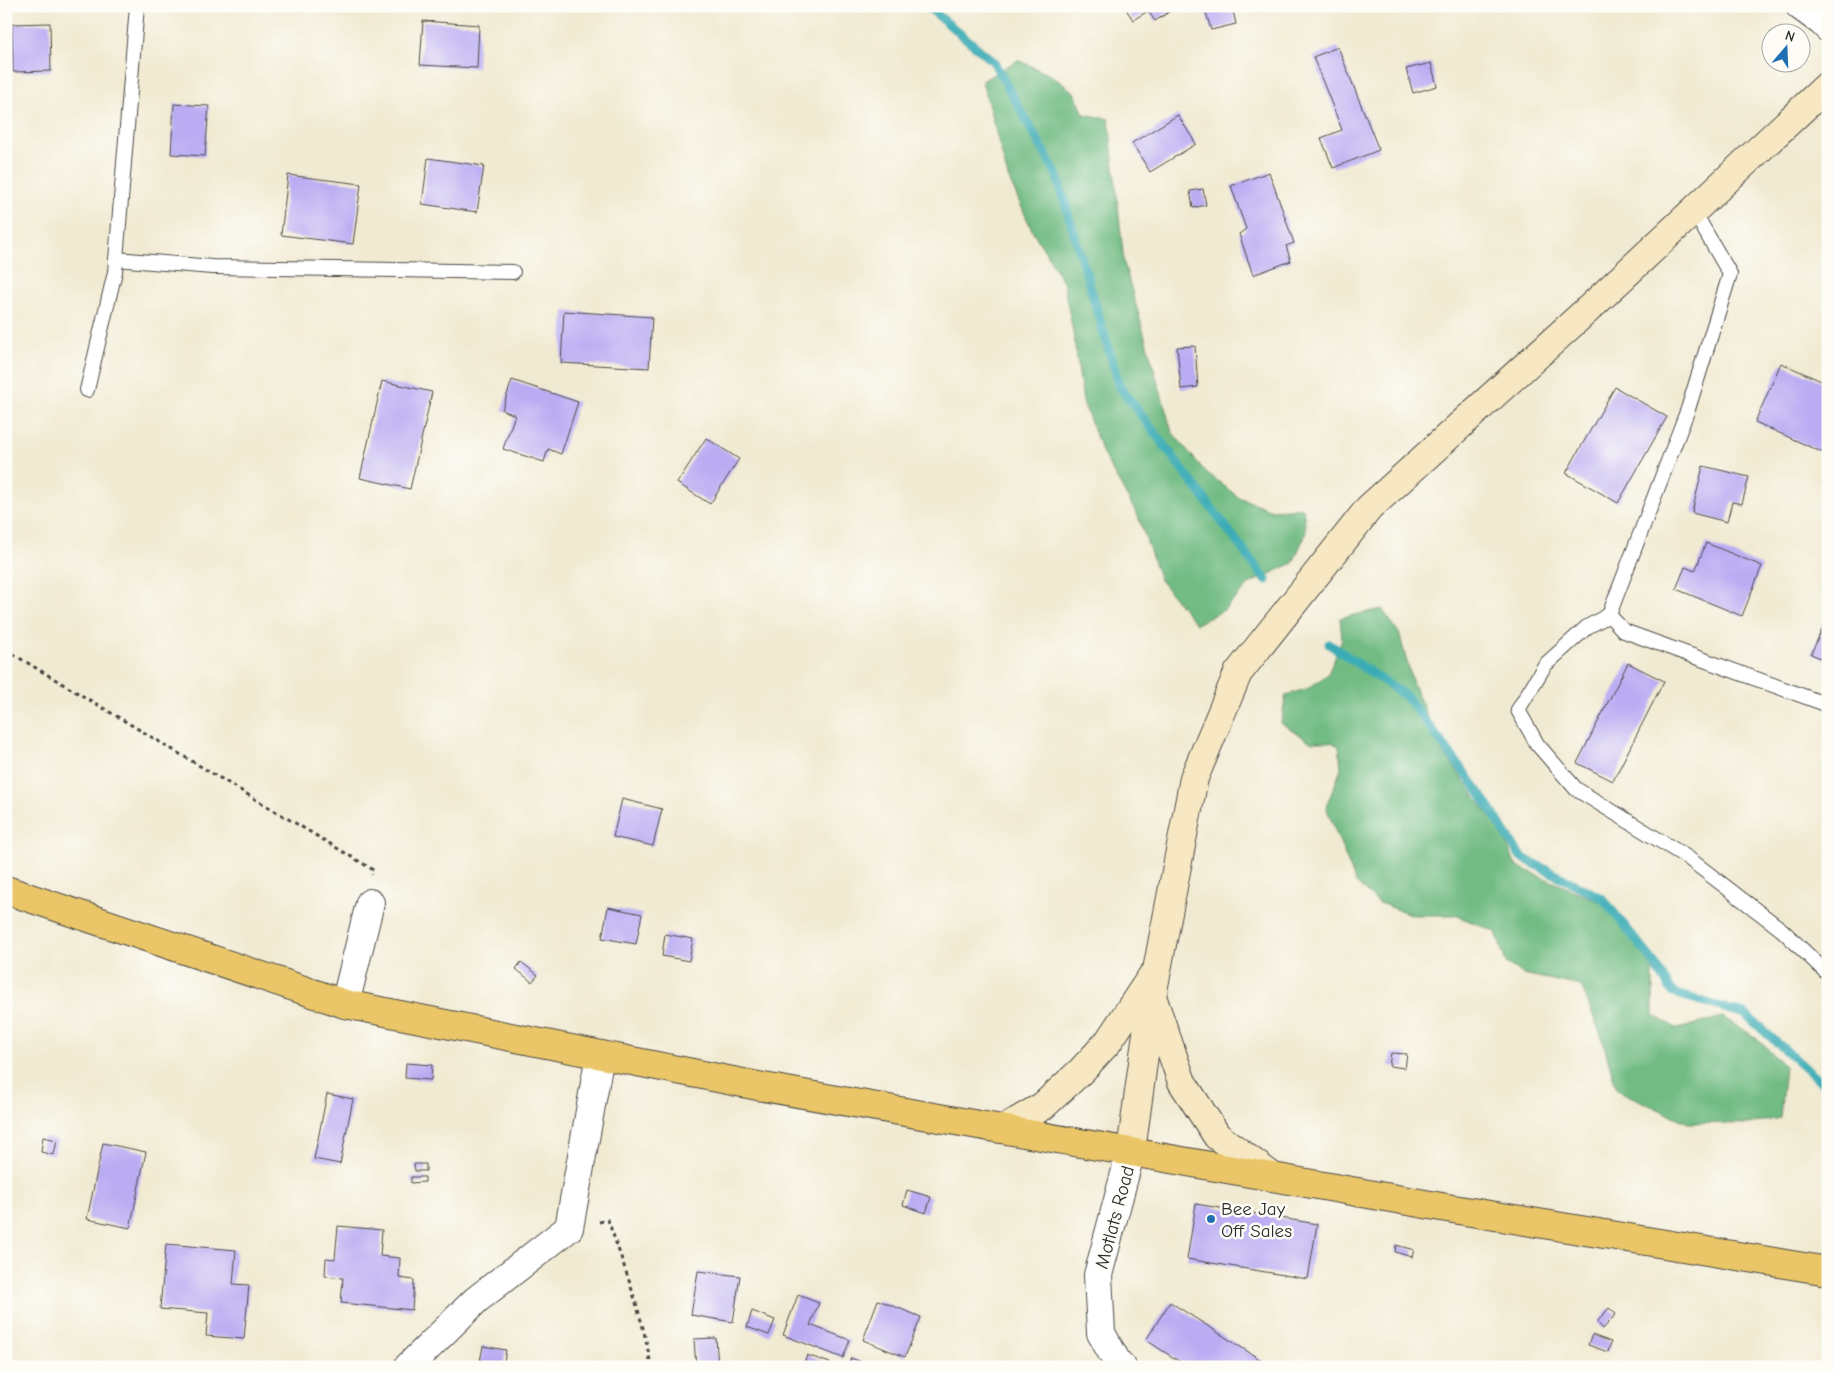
<svg xmlns="http://www.w3.org/2000/svg" width="1834" height="1373" viewBox="0 0 1834 1373" font-family="'Comic Neue',sans-serif">
  <rect width="100%" height="100%" fill="#fdfcf7"/>
  <filter id="ink" filterUnits="userSpaceOnUse"><feTurbulence type="fractalNoise" baseFrequency=".02" numOctaves="2"/><feDisplacementMap in="SourceGraphic" scale="10" xChannelSelector="R" yChannelSelector="G"/><feConvolveMatrix kernelMatrix="1 2 1 2 8 2 1 2 1" color-interpolation-filters="sRGB"/></filter>
  <filter id="wash" filterUnits="userSpaceOnUse"><feTurbulence type="fractalNoise" baseFrequency=".0096" numOctaves="4" result="noise"/><feDisplacementMap in="SourceGraphic" scale="20" xChannelSelector="R" yChannelSelector="G"/><feGaussianBlur stdDeviation="1.12" result="paint"/><feColorMatrix in="noise" values="0 0 0 0 0 0 0 0 0 0 0 0 0 0 0 0 0 1.4 0 .05"/><feComposite in="paint" operator="in"/></filter>
  <g filter="url(#wash)">
    <rect width="100%" height="100%" fill="#f1ead2"/>
    <g fill="#72bc84" stroke="#4e7458">
      <path d="M1018 60 1052 76 1074 92 1084 114 1109 119 1124 263 1172 432 1204 470 1238 497 1272 510 1303 508 1306 533 1293 563 1251 583 1224 610 1196 624 1160 580 1138 516 1103 454 1083 402 1073 332 1063 281 1032 230 1008 177 982 81Z"/>
      <path d="M1382 609 1399 633 1413 684 1443 752 1504 836 1516 866 1601 902 1622 919 1653 970V1015L1678 1029 1722 1017 1755 1037 1785 1066 1780 1118 1749 1124 1688 1123 1617 1090 1601 1035 1581 986 1523 974 1506 963 1496 932 1455 915H1413L1379 903 1356 883 1326 807 1341 769 1339 746 1331 742H1311L1281 723 1286 695 1309 688 1328 674 1342 640 1340 618Z"/>
    </g>
    <g fill="none" stroke-linecap="round" stroke-linejoin="round">
      <g stroke="#3bacb5" stroke-width="9">
        <path d="M927 6 993 61 1056 173 1120 387 1266 580"/>
        <path d="M1329 644 1407 697 1480 793 1521 857 1602 898 1650 957 1673 993 1745 1014 1828 1088"/>
      </g>
    </g>
    <g id="blocks">
      <g fill="#baacf3">
        <path d="M1124 6H1178L1155 21 1148 11 1133 20Z"/>
        <path d="M1214 6H1232L1236 24 1211 30 1205 9Z"/>
        <path d="M423 21 479 25 477 68 420 65Z"/>
        <path d="M50 23 51 71 13 72 12 24Z"/>
        <path d="M1338 47 1379 150 1333 168 1321 138 1342 130 1313 57Z"/>
        <path d="M1431 63 1437 86 1413 93 1406 69Z"/>
        <path d="M174 104 209 106 205 156 171 154Z"/>
        <path d="M1178 115 1196 144 1150 172 1132 143Z"/>
        <path d="M428 158 484 166 477 212 422 204Z"/>
        <path d="M1269 172 1294 243 1286 246 1291 261 1253 275 1239 234 1246 229 1231 186Z"/>
        <path d="M288 175 361 184 353 244 281 235Z"/>
        <path d="M1203 189 1206 205 1193 208 1190 191Z"/>
        <path d="M564 311 652 317 649 368 561 363Z"/>
        <path d="M1195 346 1198 387 1181 389 1177 347Z"/>
        <path d="M1781 363 1828 384V455L1755 422Z"/>
        <path d="M512 380 578 402 561 454 548 449 544 462 503 449 515 415 502 410Z"/>
        <path d="M382 381 432 392 410 489 360 478Z"/>
        <path d="M1615 387 1667 417 1618 503 1566 473Z"/>
        <path d="M706 438 739 459 710 504 677 483Z"/>
        <path d="M1703 466 1749 477 1742 504 1732 502 1727 522 1692 513Z"/>
        <path d="M1706 543 1762 566 1742 616 1676 589 1685 567 1695 571Z"/>
        <path d="M1828 616V661L1811 654Z"/>
        <path d="M1628 663 1664 681 1613 781 1577 763Z"/>
        <path d="M622 799 662 809 653 846 613 837Z"/>
        <path d="M608 907 642 914 636 944 602 938Z"/>
        <path d="M665 934 693 939 689 961 662 956Z"/>
        <path d="M521 962 538 975 532 982 516 969Z"/>
        <path d="M1391 1053 1407 1054 1405 1068 1389 1066Z"/>
        <path d="M406 1063 432 1065 431 1080 405 1078Z"/>
        <path d="M327 1094 353 1099 340 1164 314 1159Z"/>
        <path d="M43 1137 57 1140 54 1155 41 1152Z"/>
        <path d="M103 1143 146 1152 130 1228 87 1219Z"/>
        <path d="M414 1164H426V1171H415Z"/>
        <path d="M411 1177H425V1182L411 1183Z"/>
        <path d="M907 1190 931 1197 926 1213 903 1205Z"/>
        <path d="M1196 1204 1317 1224 1308 1279 1187 1259Z"/>
        <path d="M338 1226 382 1230 380 1256 400 1258 399 1278 414 1280 412 1310 341 1303 343 1278 325 1276 326 1258 335 1259Z"/>
        <path d="M166 1244 236 1250 233 1284 249 1285 244 1339 206 1336 208 1313 160 1309Z"/>
        <path d="M1396 1245 1414 1250 1412 1257 1395 1252Z"/>
        <path d="M698 1271 740 1276 733 1322 691 1315Z"/>
        <path d="M798 1295 819 1303 810 1325 850 1340 843 1358 783 1335Z"/>
        <path d="M878 1300 921 1317 905 1357 863 1340Z"/>
        <path d="M1170 1302 1272 1367H1188L1146 1340Z"/>
        <path d="M1609 1308 1616 1314 1603 1329 1597 1322Z"/>
        <path d="M752 1311 775 1320 769 1335 747 1327Z"/>
        <path d="M1592 1335 1611 1342 1608 1352 1588 1345Z"/>
        <path d="M716 1338 718 1367H696L694 1339Z"/>
        <path d="M483 1346 506 1350 503 1367H479Z"/>
        <path d="M807 1355 830 1363 829 1367H803Z"/>
        <path d="M851 1358 874 1367H848Z"/>
      </g>
    </g>
  </g>
  <g filter="url(#ink)">
    <use href="#blocks" fill-opacity="0" stroke="#494844" stroke-width="1"/>
    <g fill="none" stroke-linecap="round" stroke-linejoin="round">
      <defs>
        <g id="service">
          <path d="M1693 210 1730 274 1688 409 1609 615 1587 627 1545 665 1518 710 1537 744 1576 789 1688 858 1782 930 1828 974"/>
          <path d="M116 259 212 267 513 272"/>
          <path d="M87 390 115 272 137 6"/>
          <path d="M1609 615 1624 631 1828 705"/>
        </g>
        <g id="minor">
          <path d="M1800 6 1822 22 1828 28"/>
          <path d="M345 1004 370 903"/>
          <path d="M408 1367 476 1300 569 1228 600 1055"/>
          <path d="M1122 1367 1117 1362 1101 1333 1098 1275 1131 1151"/>
        </g>
        <g id="secondary">
          <path d="M1154 1002 1182 1082 1217 1136 1273 1177"/>
          <path d="M1004 1129 1043 1106 1081 1071 1108 1042 1152 976"/>
          <path d="M1131 1151 1152 996 1194 778 1238 673 1369 508 1596 302 1828 85"/>
        </g>
        <path id="primary" d="M6 890 345 1004 758 1086 1453 1209 1828 1271"/>
      </defs>
      <use href="#service" stroke="#494844" stroke-width="16"/>
      <use href="#minor" stroke="#494844" stroke-width="30"/>
      <use href="#secondary" stroke="#494844" stroke-width="30"/>
      <use href="#primary" stroke="#494844" stroke-width="30"/>
      <g stroke="#494844" stroke-width="3" stroke-dasharray="4 4" stroke-linecap="butt">
        <path d="M6 650 372 869V875"/>
        <path d="M599 1222 608 1220C625 1269 643 1316 651 1367"/>
      </g>
      <use href="#service" stroke="#fff" stroke-width="14"/>
      <use href="#minor" stroke="#fff" stroke-width="28"/>
      <use href="#secondary" stroke="#f7e8c3" stroke-width="28"/>
      <use href="#primary" stroke="#eac669" stroke-width="28"/>
    </g>
  </g>
  <circle fill="#1f6fb2" stroke="#fdfcf7" stroke-width="2" cx="1211" cy="1219" r="5"/>
  <g text-anchor="middle" stroke-width="5" stroke-linejoin="round" paint-order="stroke">
    <g font-size="19" fill="#2b2b2b" stroke="#fdfcf7" text-anchor="start">
      <text x="1221" y="1215">Bee Jay<tspan x="1221" dy="22">Off Sales</tspan></text>
    </g>
    <g font-size="19" fill="#2b2b2b" stroke="#fdfcf7">
      <text transform="translate(1114 1217) rotate(-75)" y="7">Motlats Road</text>
    </g>
  </g>
  <rect width="1834" height="1373" fill="none" stroke="#fdfcf7" stroke-width="25"/>
  <g transform="translate(1786 48) rotate(19)"><circle r="24" fill="#fdfcf7" stroke="#a9a8a5"/>
  <path d="M0-4L9 19L0 12L-9 19Z" fill="#1f6fb2"/>
  <text y="-8" font-size="14" font-weight="bold" text-anchor="middle" fill="#2b2b2b">N</text>
  </g>
</svg>
